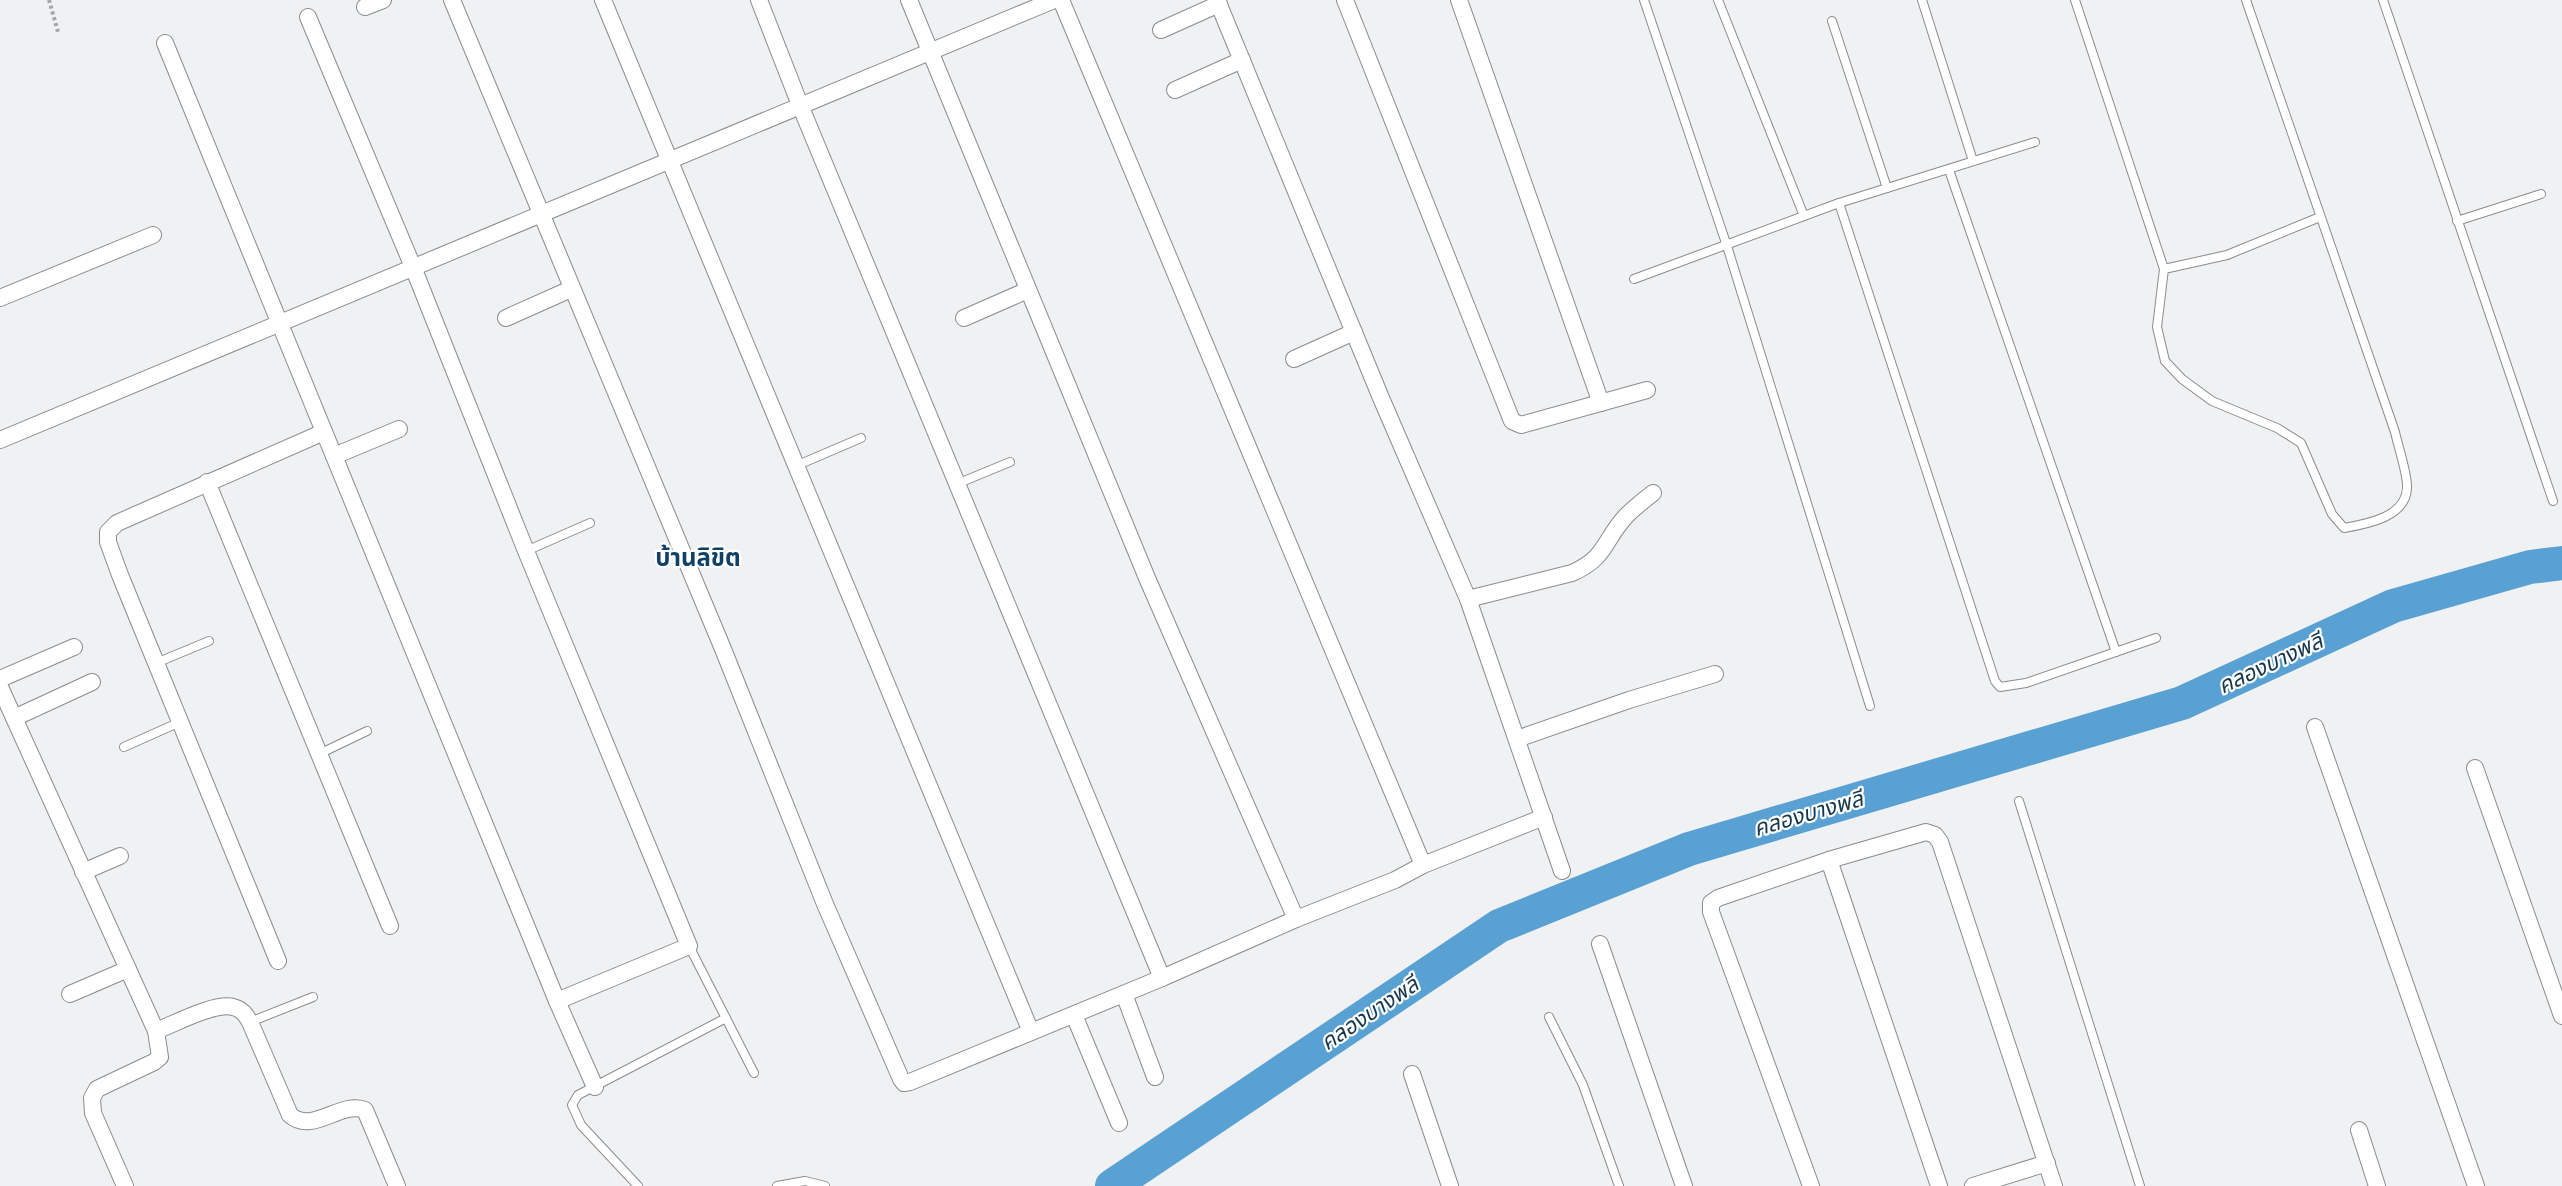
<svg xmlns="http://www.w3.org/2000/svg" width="2562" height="1186" viewBox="0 0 2562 1186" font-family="'PT Serif','Noto Sans Thai',serif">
  <rect width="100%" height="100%" fill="#f0f1f2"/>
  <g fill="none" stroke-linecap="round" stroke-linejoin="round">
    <path stroke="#5aa1d3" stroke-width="34" d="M1112 1186 1499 926 1689 849 2182 703 2393 606 2530 567 2562 563"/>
    <defs>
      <g id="lane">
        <path d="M1644 0 1727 246 1870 706"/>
        <path d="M1718 0 1804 216"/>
        <path d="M1922 0 1973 161"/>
        <path d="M2075 0 2164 269 2157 327 2165 361 2182 379 2212 401 2277 428 2301 443 2332 514 2344 528C2367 524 2406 517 2407 488 2408 475 2398 446 2395 432L2246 0"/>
        <path d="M2383 0 2553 501"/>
        <path d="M1832 21 1887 188"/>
        <path d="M1949 170 2116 652"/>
        <path d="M1839 203 1995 681 2000 687 2026 683 2156 638"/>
        <path d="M2457 221 2541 194"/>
        <path d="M2164 269 2227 255 2320 217"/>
        <path d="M1634 279 1839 203 2035 142"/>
        <path d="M798 465 861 438"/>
        <path d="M959 483 1010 462"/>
        <path d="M526 551 590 523"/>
        <path d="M156 663 209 641"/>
        <path d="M124 747 180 722"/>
        <path d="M319 754 367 731"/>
        <path d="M2019 801 2140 1186"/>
        <path d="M689 946 754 1073"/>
        <path d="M1549 1017 1583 1085 1619 1186"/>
        <path d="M250 1022 313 997"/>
        <path d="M638 1186 581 1125 572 1105 578 1095 726 1018"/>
        <path d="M777 1186 805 1181 825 1186"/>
      </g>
      <g id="street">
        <path d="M452 0 723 649 825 904 901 1079 904 1083 910 1082 1162 978 1296 919 1395 880 1423 865 1544 817"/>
        <path d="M603 0 1031 1032"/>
        <path d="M759 0 800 105 1162 978"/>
        <path d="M909 0 1147 578 1296 919"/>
        <path d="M1061 0 1423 865"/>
        <path d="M1217 0 1381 398 1468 599 1562 871"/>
        <path d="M1345 0 1512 421 1521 425 1647 390"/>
        <path d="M1459 0 1601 403"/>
        <path d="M365 7 383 0"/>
        <path d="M308 17 413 267 526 551 689 946 557 1001"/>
        <path d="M1161 30 1219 4"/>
        <path d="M165 43 557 1001 595 1087"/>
        <path d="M1175 90 1242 60"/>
        <path d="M0 298 153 235"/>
        <path d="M506 318 571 289"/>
        <path d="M964 318 1028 290"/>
        <path d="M1294 359 1354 332"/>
        <path d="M0 440 1054 0"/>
        <path d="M334 456 399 429"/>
        <path d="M207 482 390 926"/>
        <path d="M1468 599 1572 573C1608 557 1603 540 1627 515 1635 507 1644 500 1653 493"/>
        <path d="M0 679 74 647"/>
        <path d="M0 687 156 1031 160 1057 154 1062 97 1089 92 1098 93 1113 125 1186"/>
        <path d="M14 718 92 682"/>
        <path d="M2315 727 2476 1186"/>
        <path d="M1517 739 1629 700 1715 674"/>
        <path d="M2475 768 2562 1016"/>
        <path d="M1829 860 1939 1186"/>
        <path d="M83 872 120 856"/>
        <path d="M1600 944 1684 1186"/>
        <path d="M278 961 120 575 108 542V532L117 523 324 432"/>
        <path d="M70 994 128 969"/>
        <path d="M1124 994 1155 1077"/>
        <path d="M1074 1015 1119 1123"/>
        <path d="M156 1031C174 1024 215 1002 233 1007 242 1009 246 1015 250 1022L290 1115C313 1135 341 1100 365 1110L397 1186"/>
        <path d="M1412 1074 1450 1186"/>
        <path d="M2359 1130 2377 1186"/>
        <path d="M1811 1186 1711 912V903L1718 898 1829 860 1926 832 1935 835 1940 842 2054 1186"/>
        <path d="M1973 1186 2047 1163"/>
      </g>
    </defs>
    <use href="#lane" stroke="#8a8b8c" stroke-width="10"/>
    <use href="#street" stroke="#8a8b8c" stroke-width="18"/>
    <path stroke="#a5a6a7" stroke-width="4" stroke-dasharray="3 3" stroke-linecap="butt" d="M49 0 58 32"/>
    <use href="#lane" stroke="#fff" stroke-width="8"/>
    <use href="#street" stroke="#fff" stroke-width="16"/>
  </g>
  <g text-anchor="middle" stroke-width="4.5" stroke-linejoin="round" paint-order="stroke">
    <g font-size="22" font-style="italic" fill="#17364c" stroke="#feffff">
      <text transform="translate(2270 663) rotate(-25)" y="8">คลองบางพลี</text>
      <text transform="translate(1808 813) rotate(-16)" y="8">คลองบางพลี</text>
      <text transform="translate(1369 1013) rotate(-34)" y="8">คลองบางพลี</text>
    </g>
    <g font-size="24" font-weight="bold" fill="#104165" stroke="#feffff">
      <text x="698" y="566">บ้านลิขิต</text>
    </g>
  </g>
</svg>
